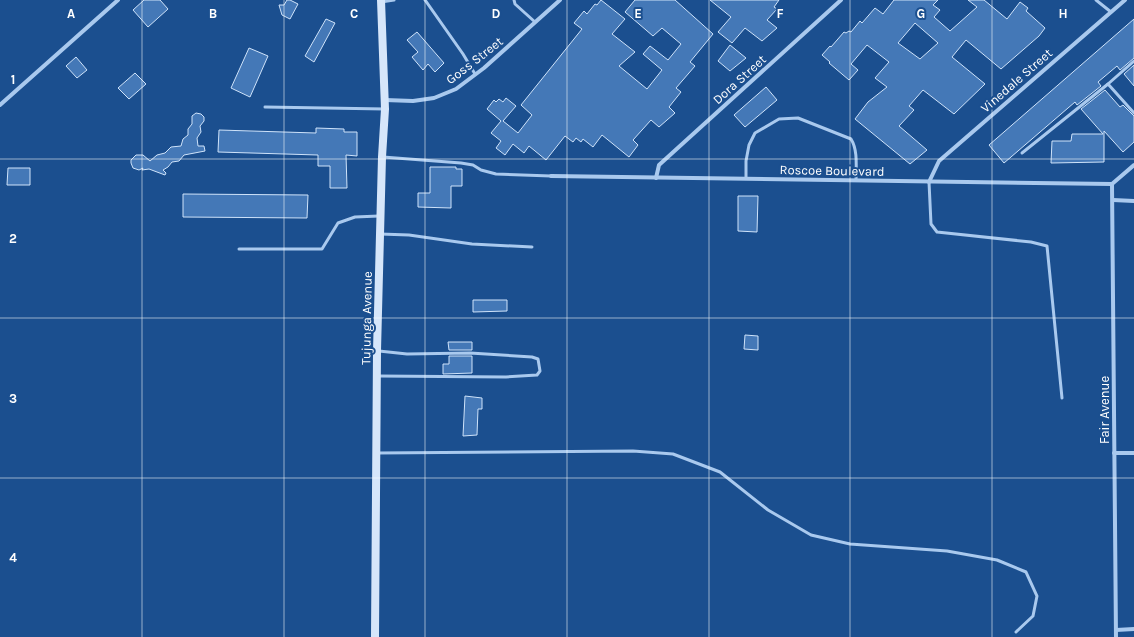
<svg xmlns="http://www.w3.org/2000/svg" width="1134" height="637" viewBox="0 0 1134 637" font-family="Karla,sans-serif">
  <rect width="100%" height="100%" fill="#1b4f8f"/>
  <g fill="#4478b7" stroke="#cfe3fa" fill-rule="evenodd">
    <path d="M144 0H160L168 9 148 27 133 10Z"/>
    <path d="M287 0H290L298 4 290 19 282 15 279 5H284Z"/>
    <path d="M601 0 625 19 612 34 635 52 619 66 647 89 662 70 643 54 650 46 668 60 681 44 662 28 653 36 625 12 635 0H675L713 34 690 62 695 66 676 88 681 92 669 107 675 113 659 127 651 120 633 140 638 145 629 157 602 135 593 147 583 139 581 142 576 138 573 142 565 136 546 160 529 146 524 153 513 144 505 155 496 148 501 141 491 133 501 121 487 109 494 100 496 102 499 99 503 102 506 98 516 106 503 121 518 133 532 115 521 105 582 29 574 23 584 11 587 14 595 4 597 5Z"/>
    <path d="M710 0H779L774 7 777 9 767 20 777 28 762 41 745 28 732 43 718 32 731 17Z"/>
    <path d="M894 0H938L933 5 940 10 934 17 950 31 977 7 968 0H984L1007 19 1020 2 1028 8 1026 11 1045 28 1039 36 1001 69 966 40 952 57 985 84 954 114 923 90 909 106 914 110 899 126 927 150 910 164 855 119 868 102 887 87 875 78 889 62 867 45 851 64 858 70 849 80 829 63 830 62 822 55 830 46 831 47 844 32 846 33 849 31 851 32 860 21 862 23 875 8 883 14ZM915 23 938 43 920 59 898 43Z"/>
    <path d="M326 19 335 23 314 62 305 56Z"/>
    <path d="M1134 19V58L1120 70 1117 66 1098 82 1101 86 1077 105 1075 102 1004 163 989 145Z"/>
    <path d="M417 32 444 63 435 72 428 64 423 70 412 57 418 52 407 40Z"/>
    <path d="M730 45 746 58 730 71 718 61Z"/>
    <path d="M249 48 268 56 250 97 231 88Z"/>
    <path d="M76 57 87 70 77 78 66 66Z"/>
    <path d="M1134 65V86L1124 74Z"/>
    <path d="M135 73 146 84 129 99 118 88Z"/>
    <path d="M766 87 777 100 745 127 734 115Z"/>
    <path d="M1105 90 1120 107 1123 105 1134 116V142L1123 152 1104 131V162L1051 163 1052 141H1071L1072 134H1103L1081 109Z"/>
    <path d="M196 113 201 114 204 117V121L200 126 201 132 197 138 198 146H204L205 151 184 155 179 161 172 162 168 167 163 170 166 173 165 175 149 169 142 170 143 168 139 170 133 168 131 163V160L136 155H143L150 161 157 155 165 153 171 147 181 146 183 139 188 135V129L192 124V116Z"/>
    <path d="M316 128 344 129V132H357V156L346 155 347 188H330V166H318V155L218 152 219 130 316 133Z"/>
    <path d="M430 167H456V169H462V186H451V208L418 207V193H430Z"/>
    <path d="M8 168H30V185H7Z"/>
    <path d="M183 194 308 195 307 218 183 217Z"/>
    <path d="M738 196H758L757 232 738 231Z"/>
    <path d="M473 300H507V311L473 312Z"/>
    <path d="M745 335 758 336V350L744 349Z"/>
    <path d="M448 342H472V350H449Z"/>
    <path d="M449 356H472V373L443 374V364H449Z"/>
    <path d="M465 396 482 398V409H478L477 435 463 436Z"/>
  </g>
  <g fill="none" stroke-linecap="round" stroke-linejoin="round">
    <g stroke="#a9c9ee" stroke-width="3">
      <path d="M425 0 463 54 475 74"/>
      <path d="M514 0 515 4 535 22"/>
      <path d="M1096 0 1111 12"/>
      <path d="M381 2 394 0"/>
      <path d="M1134 61 1108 84 1134 113"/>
      <path d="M265 107 385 109"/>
      <path d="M1022 153 1108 84"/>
      <path d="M383 157 461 163 473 165 481 170 496 174 551 176"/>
      <path d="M746 178V161L749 145 755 133 779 119 798 118 851 139C858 150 856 167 856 180"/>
      <path d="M929 182 931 224 937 232 1031 242 1047 246 1062 398"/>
      <path d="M380 234 409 235 472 244 532 247"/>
      <path d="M239 249H322L338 223 355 217 379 216"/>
      <path d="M378 376 506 377 537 375 540 371 538 359 532 357 470 353 407 354 379 351"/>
      <path d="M377 453 633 451 673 454 720 472 768 510 811 535 850 544 947 551 997 560 1026 572 1037 596 1033 616 1016 632"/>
    </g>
    <g stroke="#a9c9ee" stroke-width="4">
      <path d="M385 100 413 101 434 98 456 89 484 68 560 0"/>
      <path d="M0 105 118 0"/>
      <path d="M551 176 1112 184"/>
      <path d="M656 178 659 165 841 0"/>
      <path d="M929 182 939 161 1125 0"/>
      <path d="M1112 184 1116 637"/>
      <path d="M1112 184 1134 165"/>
      <path d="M1113 200 1134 201"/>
      <path d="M1114 453H1134"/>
      <path d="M1116 630 1134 629"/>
    </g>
    <path stroke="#d6e6fa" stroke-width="8" d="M375 637 377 351 382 157 385 109 381 0"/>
  </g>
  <path fill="none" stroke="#fff" stroke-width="1" stroke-opacity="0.55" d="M142 0V637M284 0V637M425 0V637M567 0V637M709 0V637M850 0V637M992 0V637M0 159H1134M0 318H1134M0 478H1134"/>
  <g text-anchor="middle" stroke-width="4" stroke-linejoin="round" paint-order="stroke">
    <g font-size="13" fill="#fff" stroke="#1b4f8f">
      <text transform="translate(474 60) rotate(-38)" y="5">Goss Street</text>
      <text transform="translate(739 79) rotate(-42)" y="5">Dora Street</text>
      <text transform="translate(1016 80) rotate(-41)" y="5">Vinedale Street</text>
      <text transform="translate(832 170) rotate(1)" y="5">Roscoe Boulevard</text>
      <text transform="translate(366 318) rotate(-89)" y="5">Tujunga Avenue</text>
      <text transform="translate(1104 410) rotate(-90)" y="5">Fair Avenue</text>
    </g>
  </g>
  <g font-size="13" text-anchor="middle" font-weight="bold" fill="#fff" stroke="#1b4f8f" stroke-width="4" stroke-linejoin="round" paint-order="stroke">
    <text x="71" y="18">A</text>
    <text x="213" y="18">B</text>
    <text x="354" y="18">C</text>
    <text x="496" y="18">D</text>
    <text x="638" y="18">E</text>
    <text x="780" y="18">F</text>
    <text x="921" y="18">G</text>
    <text x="1063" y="18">H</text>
    <text x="13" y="84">1</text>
    <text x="13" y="243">2</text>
    <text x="13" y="403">3</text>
    <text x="13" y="562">4</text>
  </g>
</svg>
